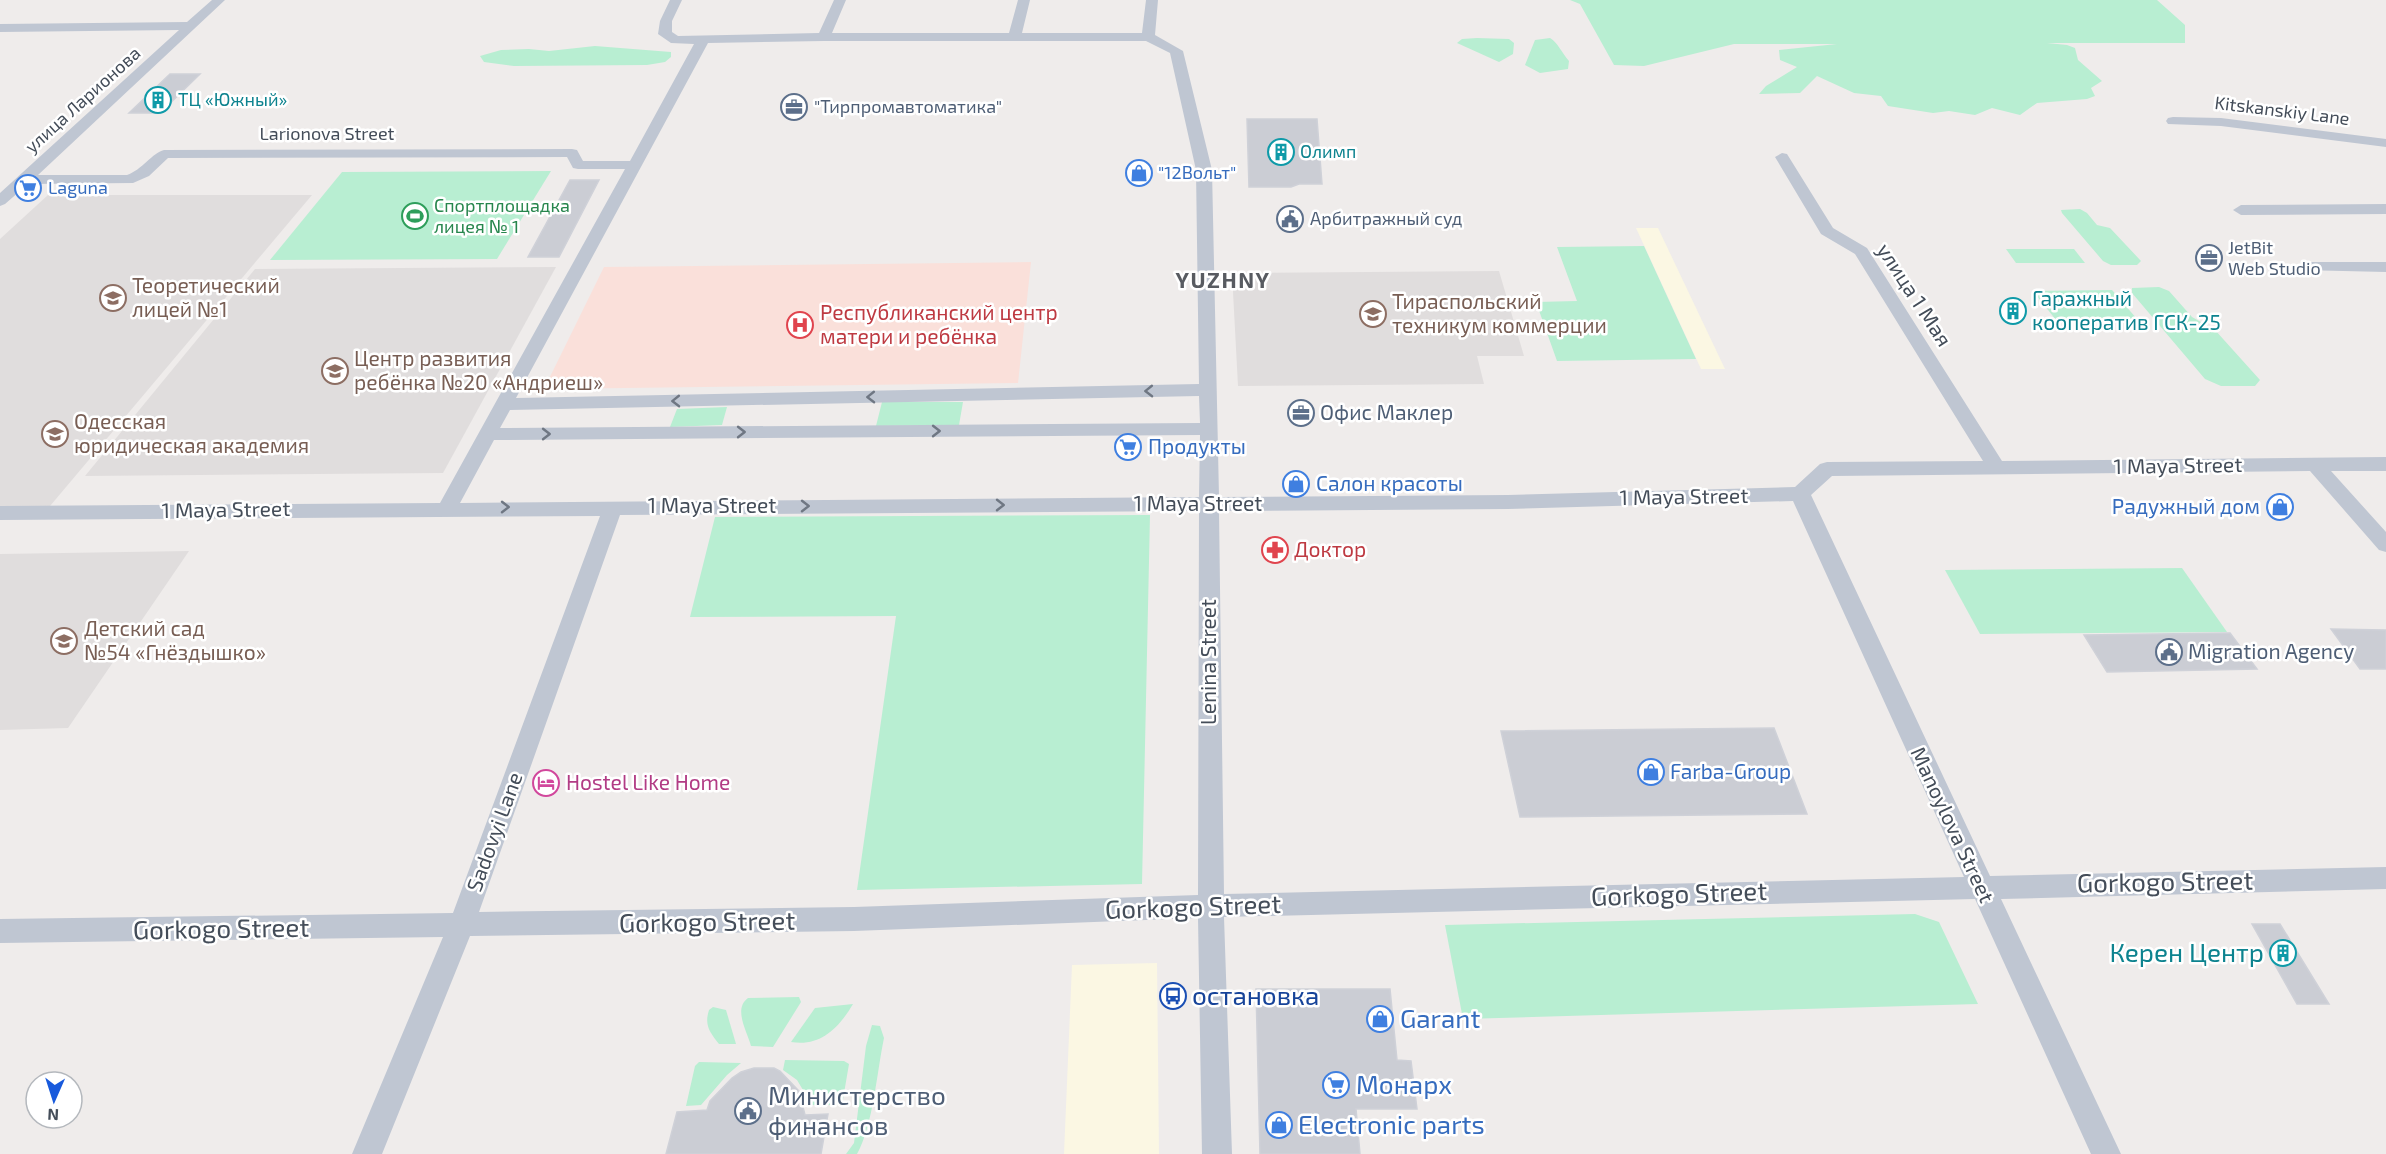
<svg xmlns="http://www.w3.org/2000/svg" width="2386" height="1154" viewBox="0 0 2386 1154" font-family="'Exo 2',sans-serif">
  <rect width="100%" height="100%" fill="#efeceb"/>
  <g fill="#fbf7e3">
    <path d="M1636 228H1658L1725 369H1701Z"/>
    <path d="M1157 963 1159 1154H1064L1072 965Z"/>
  </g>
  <g fill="#e0dddd">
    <path d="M48 195H312L45 512 0 513V239Z"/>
    <path d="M556 267 443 473 85 476 255 269Z"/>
    <path d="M1499 271 1524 356H1477L1484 384 1238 386 1232 273Z"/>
    <path d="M189 551 68 728 0 730V554Z"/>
  </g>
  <path fill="#fae0da" d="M1031 262 1018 383 544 389 604 267Z"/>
  <g fill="#b8eed2">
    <path d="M1570 0H2157L2185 25V43H2047L2067 45 2075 48 2078 60 2102 81 2091 88 2095 96 2087 99 2037 103 2020 115 1992 108 1975 115 1949 111 1933 113 1888 106 1881 96 1854 93 1817 76 1800 93 1759 94 1766 86 1797 67 1780 60 1779 50 1837 44H1734L1644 66 1614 65 1580 4Z"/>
    <path d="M1477 38 1509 39 1514 43 1513 54 1499 62 1457 43 1462 39Z"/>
    <path d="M1550 38C1558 43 1562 53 1569 61L1568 69 1540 73 1525 65 1535 40Z"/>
    <path d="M595 46 671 52V57L665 62 647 65 514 66 484 62 480 56 501 50 529 49 549 51Z"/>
    <path d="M551 171 497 259 270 260 342 172Z"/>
    <path d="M2080 209 2087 213 2097 225 2110 228 2141 261 2137 265H2111L2103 261 2062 213 2061 210Z"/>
    <path d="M1644 246 1696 359 1557 361 1536 302 1577 301 1557 247Z"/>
    <path d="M2006 249H2074L2085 263H2016Z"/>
    <path d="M2159 287 2169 291 2192 317 2215 330 2260 380 2255 386H2221L2205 379 2132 293V288Z"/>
    <path d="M2112 290 2137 319 2056 320 2033 291Z"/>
    <path d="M882 402H963L959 425 876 426Z"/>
    <path d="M727 407 722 425 670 427 677 409Z"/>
    <path d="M1150 515 1142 884 857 890 896 616 690 617 715 517Z"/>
    <path d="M2182 568 2227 632 1980 634 1945 570Z"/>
    <path d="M1915 914 1939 922 1978 1004 1463 1019 1445 925Z"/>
    <path d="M799 997 801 1002 773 1047 751 1046C747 1031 733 1009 748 998Z"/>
    <path d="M853 1004C839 1028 820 1047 791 1042L815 1008Z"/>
    <path d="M713 1007 726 1010 736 1044H719C710 1033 704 1025 709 1010Z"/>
    <path d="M872 1025 880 1026 884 1038C877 1071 873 1126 857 1154H846L854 1143 866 1046Z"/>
    <path d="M785 1060 844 1061 849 1064 842 1105H812L797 1080 783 1070Z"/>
    <path d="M699 1062 741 1063 727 1075 701 1105 686 1106 695 1066Z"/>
  </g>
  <g fill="#cbcdd4" stroke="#cfd1d8" stroke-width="1.5">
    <path d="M170 74H200L160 113H129Z"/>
    <path d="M1247 119H1317L1322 184H1299L1291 187H1249Z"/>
    <path d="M570 180H599L559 257H528Z"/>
    <path d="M2331 629 2386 630V669H2360Z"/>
    <path d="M2230 633 2257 669 2107 672 2084 635Z"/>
    <path d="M1774 728 1807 814 1520 817 1501 731Z"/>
    <path d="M2252 924H2280L2329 1004H2297Z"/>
    <path d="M1256 989H1390L1397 1060 1411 1061 1417 1109H1356L1360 1154H1260Z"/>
    <path d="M754 1068H774L780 1071 799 1091 805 1115 828 1114 821 1154H666L677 1112 707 1110 710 1101 732 1078 741 1072Z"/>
  </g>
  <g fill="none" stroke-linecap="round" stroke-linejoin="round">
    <g fill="#bfc6d2" fill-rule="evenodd">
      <path d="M212 0H225L38 175H127C142 170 152 153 164 150L572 149 577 150 583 161H630L694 44 671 43 658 34 660 21 670 0H682L672 21V32L678 36 819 33 834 0H846L832 33H1009L1018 0H1030L1022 33H1142L1146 0H1158L1155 35 1183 51 1212 170 1219 497 1508 495 1795 487 1820 464 1827 462 1983 461 1855 254 1821 234 1775 157 1782 153 1787 154 1833 228 1867 248 2002 461 2386 457V471H2331L2386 532V552L2379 550 2310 471 1832 476 1811 495 1990 876 2386 867V889L2001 899 2121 1154H2091L1975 899 1224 917 1232 1154H1202L1198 918 854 931 470 936 382 1154H352L443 937 0 943V919L453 913 600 516 0 520V506L440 503 625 169H578L573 168 567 157 168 158 149 176 133 183 28 184 5 204 0 206V193L179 30 0 32V24L187 22ZM824 41H1146L1170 53 1196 170 1199 384 516 398 708 43ZM1199 396 1200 423 500 428 510 410ZM1200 435 1199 497 460 503 494 440ZM1793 501 1964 877 1224 894 1219 511 1508 509ZM1199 511 1198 895 854 907 479 912 620 515Z"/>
      <path d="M2173 117 2221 118 2386 139V147L2221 126 2168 124 2166 121 2168 118Z"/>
      <path d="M2386 204V214L2241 215 2233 210 2241 205Z"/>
      <path d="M2306 262H2386V272L2300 270 2298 267Z"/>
    </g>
  </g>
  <defs><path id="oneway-chevron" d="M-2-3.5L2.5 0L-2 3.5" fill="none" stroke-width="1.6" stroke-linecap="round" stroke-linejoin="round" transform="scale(1.5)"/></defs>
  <g stroke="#6f7783">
    <use href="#oneway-chevron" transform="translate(1149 391) rotate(179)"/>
    <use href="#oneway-chevron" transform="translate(871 397) rotate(179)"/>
    <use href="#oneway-chevron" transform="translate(676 401) rotate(179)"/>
    <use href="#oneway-chevron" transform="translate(936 431)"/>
    <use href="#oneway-chevron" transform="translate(741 432)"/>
    <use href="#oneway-chevron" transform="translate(546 434)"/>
    <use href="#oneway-chevron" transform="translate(1000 505)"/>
    <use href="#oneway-chevron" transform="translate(805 506)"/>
    <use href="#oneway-chevron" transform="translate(505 507)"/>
  </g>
  <defs>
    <symbol id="building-ring" viewBox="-11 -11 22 22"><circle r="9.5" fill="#fff" stroke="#0f9aa8" stroke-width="1.5"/><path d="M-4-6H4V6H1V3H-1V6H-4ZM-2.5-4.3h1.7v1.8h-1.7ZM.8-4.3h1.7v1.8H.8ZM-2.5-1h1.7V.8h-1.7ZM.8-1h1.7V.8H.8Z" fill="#0f9aa8"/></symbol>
    <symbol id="office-ring" viewBox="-11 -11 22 22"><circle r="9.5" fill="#fff" stroke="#5c6f8a" stroke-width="1.5"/><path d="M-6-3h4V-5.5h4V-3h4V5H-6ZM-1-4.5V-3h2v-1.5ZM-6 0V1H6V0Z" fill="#5c6f8a"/></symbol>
    <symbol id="shop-ring" viewBox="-11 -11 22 22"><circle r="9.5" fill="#fff" stroke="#3f7fe0" stroke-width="1.5"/><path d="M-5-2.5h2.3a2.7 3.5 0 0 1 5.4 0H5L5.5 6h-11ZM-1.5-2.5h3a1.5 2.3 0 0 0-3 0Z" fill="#3f7fe0"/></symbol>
    <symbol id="supermarket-ring" viewBox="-11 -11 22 22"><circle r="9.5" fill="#fff" stroke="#3f7fe0" stroke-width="1.5"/><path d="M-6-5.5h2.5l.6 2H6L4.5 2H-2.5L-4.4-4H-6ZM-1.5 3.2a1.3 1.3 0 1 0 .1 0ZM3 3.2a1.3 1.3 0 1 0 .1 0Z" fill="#3f7fe0"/></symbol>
    <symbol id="stadium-ring" viewBox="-11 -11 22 22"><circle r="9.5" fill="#fff" stroke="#2e9e5b" stroke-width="1.5"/><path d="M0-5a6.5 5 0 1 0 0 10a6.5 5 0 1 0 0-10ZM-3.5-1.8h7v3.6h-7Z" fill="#2e9e5b"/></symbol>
    <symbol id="civic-ring" viewBox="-11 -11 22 22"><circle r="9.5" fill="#fff" stroke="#5c6f8a" stroke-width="1.5"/><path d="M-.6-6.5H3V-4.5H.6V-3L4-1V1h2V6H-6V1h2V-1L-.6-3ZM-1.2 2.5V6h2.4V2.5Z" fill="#5c6f8a"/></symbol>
    <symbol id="school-ring" viewBox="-11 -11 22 22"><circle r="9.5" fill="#fff" stroke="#8d6e63" stroke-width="1.5"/><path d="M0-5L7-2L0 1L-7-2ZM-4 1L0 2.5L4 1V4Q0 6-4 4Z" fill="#8d6e63"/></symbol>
    <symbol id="university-ring" viewBox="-11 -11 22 22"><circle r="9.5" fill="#fff" stroke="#8d6e63" stroke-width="1.5"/><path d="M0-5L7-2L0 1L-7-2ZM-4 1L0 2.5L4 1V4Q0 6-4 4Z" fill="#8d6e63"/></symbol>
    <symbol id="hospital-ring" viewBox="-11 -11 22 22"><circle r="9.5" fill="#fff" stroke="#e0444e" stroke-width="1.5"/><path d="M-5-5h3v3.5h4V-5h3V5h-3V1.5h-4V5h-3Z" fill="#e0444e"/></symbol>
    <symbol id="pharmacy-ring" viewBox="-11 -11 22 22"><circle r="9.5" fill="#fff" stroke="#e0444e" stroke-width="1.5"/><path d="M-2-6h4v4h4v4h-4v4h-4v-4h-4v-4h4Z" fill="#e0444e"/></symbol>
    <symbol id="hotel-ring" viewBox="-11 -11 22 22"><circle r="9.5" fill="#fff" stroke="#d1479c" stroke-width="1.5"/><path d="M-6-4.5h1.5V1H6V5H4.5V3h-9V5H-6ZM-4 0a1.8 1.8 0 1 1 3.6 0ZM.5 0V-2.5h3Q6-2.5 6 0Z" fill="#d1479c"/></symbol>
    <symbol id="bus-ring" viewBox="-11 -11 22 22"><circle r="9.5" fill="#fff" stroke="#1a4fb4" stroke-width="1.5"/><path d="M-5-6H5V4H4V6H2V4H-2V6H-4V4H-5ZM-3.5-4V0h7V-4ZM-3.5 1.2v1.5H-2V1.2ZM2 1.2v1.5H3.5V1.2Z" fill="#1a4fb4"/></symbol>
  </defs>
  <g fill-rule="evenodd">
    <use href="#building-ring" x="143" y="85" width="30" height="30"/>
    <use href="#office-ring" x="779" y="92" width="30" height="30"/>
    <use href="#building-ring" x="1266" y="137" width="30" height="30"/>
    <use href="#shop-ring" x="1124" y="158" width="30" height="30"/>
    <use href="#supermarket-ring" x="13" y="173" width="30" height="30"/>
    <use href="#stadium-ring" x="400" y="201" width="30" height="30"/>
    <use href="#civic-ring" x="1275" y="204" width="30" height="30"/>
    <use href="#office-ring" x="2194" y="243" width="30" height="30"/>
    <use href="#school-ring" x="98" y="283" width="30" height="30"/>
    <use href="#building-ring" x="1998" y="296" width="30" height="30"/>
    <use href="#university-ring" x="1358" y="299" width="30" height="30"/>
    <use href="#hospital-ring" x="785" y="310" width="30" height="30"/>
    <use href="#school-ring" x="320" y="356" width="30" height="30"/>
    <use href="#office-ring" x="1286" y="398" width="30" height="30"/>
    <use href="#university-ring" x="40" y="419" width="30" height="30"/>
    <use href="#supermarket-ring" x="1113" y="432" width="30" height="30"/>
    <use href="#shop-ring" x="1281" y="469" width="30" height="30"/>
    <use href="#shop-ring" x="2265" y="492" width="30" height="30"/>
    <use href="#pharmacy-ring" x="1260" y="535" width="30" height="30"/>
    <use href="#school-ring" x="49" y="626" width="30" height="30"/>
    <use href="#civic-ring" x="2154" y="637" width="30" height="30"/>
    <use href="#shop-ring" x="1636" y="757" width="30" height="30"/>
    <use href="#hotel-ring" x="531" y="768" width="30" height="30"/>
    <use href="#building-ring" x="2268" y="938" width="30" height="30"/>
    <use href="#bus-ring" x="1158" y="981" width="30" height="30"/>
    <use href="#shop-ring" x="1365" y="1004" width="30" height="30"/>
    <use href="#supermarket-ring" x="1321" y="1070" width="30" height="30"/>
    <use href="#civic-ring" x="733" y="1096" width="30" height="30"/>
    <use href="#shop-ring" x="1264" y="1110" width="30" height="30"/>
  </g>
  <g text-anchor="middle" stroke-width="5" stroke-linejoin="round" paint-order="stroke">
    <g font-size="18" fill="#444d59" stroke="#fff">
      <text transform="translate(83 100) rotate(-42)" y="6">улица Ларионова</text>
      <text transform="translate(2282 111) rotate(7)" y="6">Kitskanskiy Lane</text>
      <text x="327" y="140">Larionova Street</text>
    </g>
    <g font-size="18" fill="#0d838f" stroke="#fff" text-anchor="start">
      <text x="178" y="106">ТЦ «Южный»</text>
      <text x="1300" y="158">Олимп</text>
    </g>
    <g font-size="18" fill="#4e5e75" stroke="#fff" text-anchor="start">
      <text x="814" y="113">"Тирпромавтоматика"</text>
      <text x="1310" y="225">Арбитражный суд</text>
      <text x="2228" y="254">JetBit<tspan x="2228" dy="21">Web Studio</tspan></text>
    </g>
    <g font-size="18" fill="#366cbe" stroke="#fff" text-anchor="start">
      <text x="1158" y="179">"12Вольт"</text>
      <text x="48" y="194">Laguna</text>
    </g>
    <g font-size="18" fill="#27864d" stroke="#fff" text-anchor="start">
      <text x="434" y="212">Спортплощадка<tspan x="434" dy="21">лицея № 1</tspan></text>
    </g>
    <g font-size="21" fill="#785e54" stroke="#fff" text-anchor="start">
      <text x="132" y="293">Теоретический<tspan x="132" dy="24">лицей №1</tspan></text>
      <text x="1392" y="309">Тираспольский<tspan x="1392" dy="24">техникум коммерции</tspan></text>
      <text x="354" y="366">Центр развития<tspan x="354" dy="24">ребёнка №20 «Андриеш»</tspan></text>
      <text x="74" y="429">Одесская<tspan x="74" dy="24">юридическая академия</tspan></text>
      <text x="84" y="636">Детский сад<tspan x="84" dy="24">№54 «Гнёздышко»</tspan></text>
    </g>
    <g font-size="21" fill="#444d59" stroke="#fff">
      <text transform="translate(1914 295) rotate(57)" y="7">улица 1 Мая</text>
      <text transform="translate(2178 466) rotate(-1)" y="7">1 Maya Street</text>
      <text transform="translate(1684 497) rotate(-1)" y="7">1 Maya Street</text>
      <text x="1198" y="511">1 Maya Street</text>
      <text x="712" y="513">1 Maya Street</text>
      <text transform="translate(226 510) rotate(-1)" y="7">1 Maya Street</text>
      <text transform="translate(1209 662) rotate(-90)" y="7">Lenina Street</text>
      <text transform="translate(1952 825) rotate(65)" y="7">Manoylova Street</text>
      <text transform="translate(495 832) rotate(-70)" y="7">Sadovyi Lane</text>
    </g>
    <g font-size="21" fill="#0d838f" stroke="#fff" text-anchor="start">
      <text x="2032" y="306">Гаражный<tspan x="2032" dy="24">кооператив ГСК-25</tspan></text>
    </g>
    <g font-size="21" fill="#be3a42" stroke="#fff" text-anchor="start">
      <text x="820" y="320">Республиканский центр<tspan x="820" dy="24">матери и ребёнка</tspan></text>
      <text x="1294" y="557">Доктор</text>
    </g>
    <g font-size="21" fill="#4e5e75" stroke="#fff" text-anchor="start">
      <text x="1320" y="420">Офис Маклер</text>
      <text x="2188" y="659">Migration Agency</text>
    </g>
    <g font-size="21" fill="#366cbe" stroke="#fff" text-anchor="start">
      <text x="1148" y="454">Продукты</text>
      <text x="1316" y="491">Салон красоты</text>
      <text x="2260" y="514" text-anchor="end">Радужный дом</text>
      <text x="1670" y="779">Farba-Group</text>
    </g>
    <g font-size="21" fill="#b23c85" stroke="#fff" text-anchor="start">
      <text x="566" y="790">Hostel Like Home</text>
    </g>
    <g font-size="22" font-weight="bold" letter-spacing="1.5" fill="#585b61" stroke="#fff">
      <text x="1223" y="288">YUZHNY</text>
    </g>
    <g font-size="26" fill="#444d59" stroke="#fff">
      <text transform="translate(2165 882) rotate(-1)" y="9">Gorkogo Street</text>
      <text transform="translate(1679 894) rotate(-2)" y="9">Gorkogo Street</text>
      <text transform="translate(1193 907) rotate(-2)" y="9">Gorkogo Street</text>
      <text transform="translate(707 922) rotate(-1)" y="9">Gorkogo Street</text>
      <text transform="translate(221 929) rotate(-1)" y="9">Gorkogo Street</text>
    </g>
    <g font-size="26" fill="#0d838f" stroke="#fff" text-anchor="end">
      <text x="2264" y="962">Керен Центр</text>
    </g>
    <g font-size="26" fill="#164399" stroke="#fff" text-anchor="start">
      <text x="1192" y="1005">остановка</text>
    </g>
    <g font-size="26" fill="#366cbe" stroke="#fff" text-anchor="start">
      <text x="1400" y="1028">Garant</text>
      <text x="1356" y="1094">Монарх</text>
      <text x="1298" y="1134">Electronic parts</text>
    </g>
    <g font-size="26" fill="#4e5e75" stroke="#fff" text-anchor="start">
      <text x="768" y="1105">Министерство<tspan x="768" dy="30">финансов</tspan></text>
    </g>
  </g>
  <g transform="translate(54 1100) rotate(183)"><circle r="28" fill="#ffffff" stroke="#b4b8bd" stroke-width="1.5"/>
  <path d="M0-4.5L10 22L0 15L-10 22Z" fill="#185adc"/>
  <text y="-9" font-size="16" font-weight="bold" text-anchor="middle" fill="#444d59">N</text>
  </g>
</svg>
